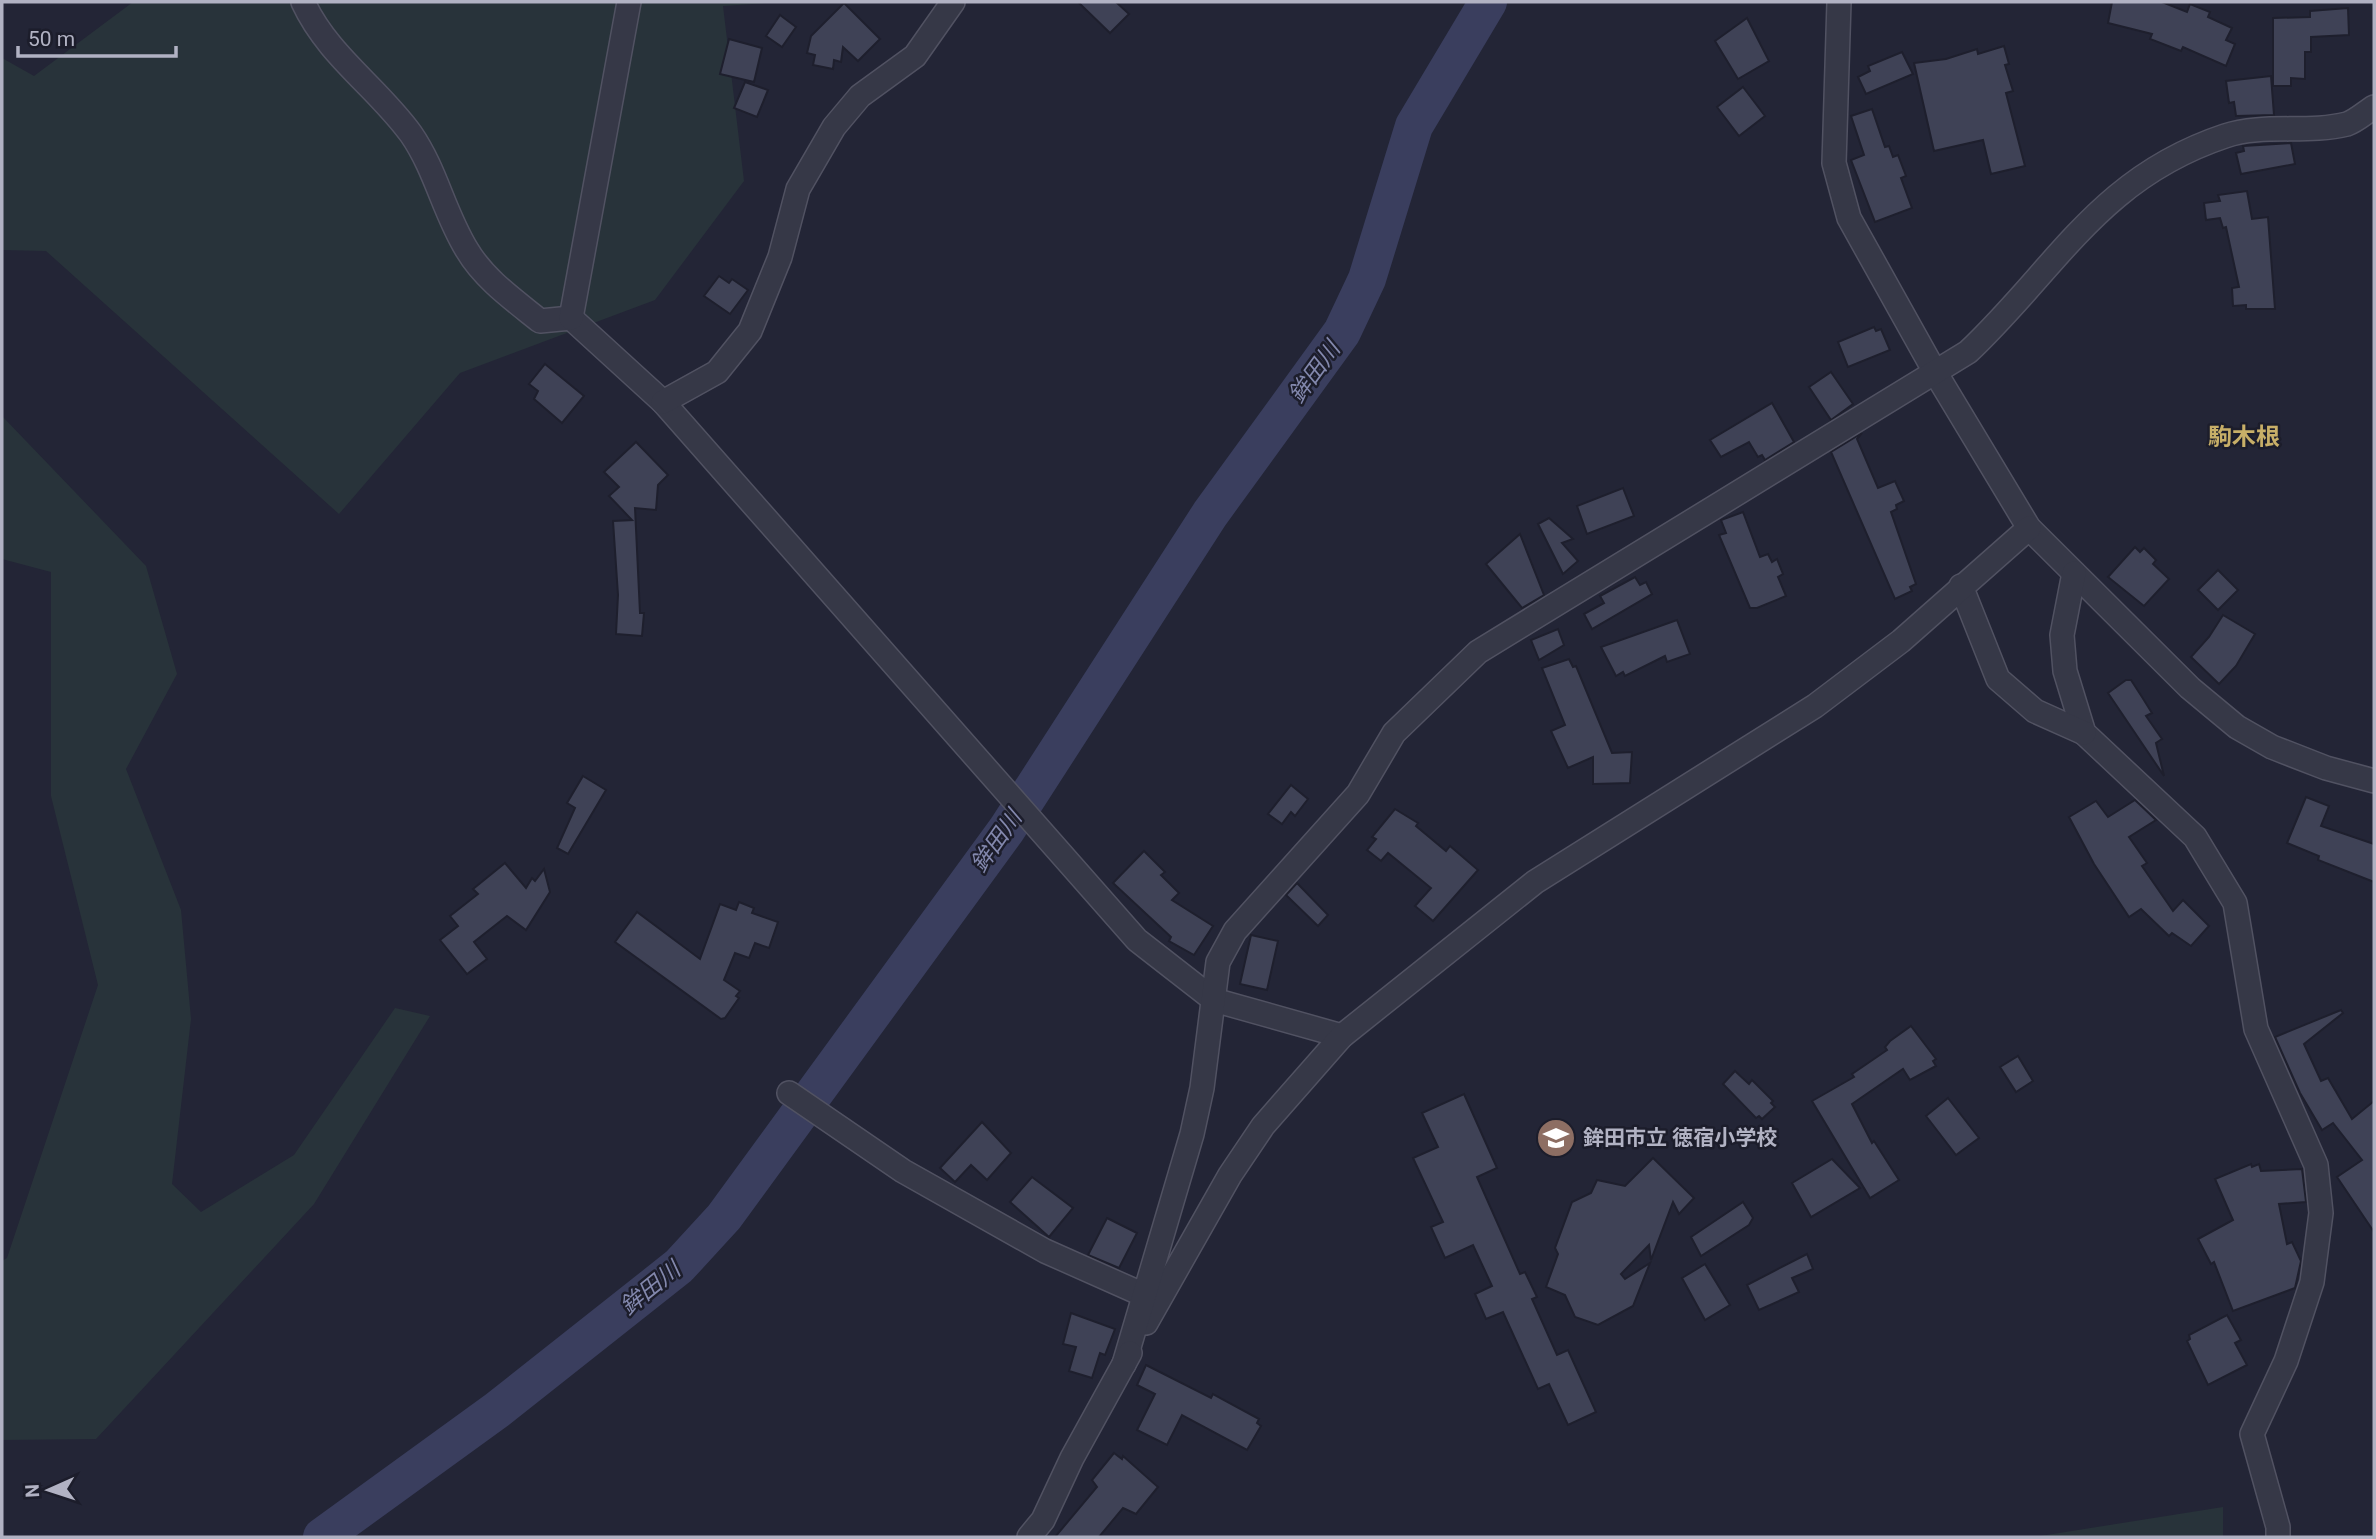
<svg xmlns="http://www.w3.org/2000/svg" width="2376" height="1539" viewBox="0 0 2376 1539" font-family="Roboto,'Noto Sans JP',sans-serif">
  <rect width="100%" height="100%" fill="#232536"/>
  <g fill="#28333a">
    <path d="M133 2H782L723 6 744 181 655 300 460 373 339 514 46 251 2 250V58L34 76Z"/>
    <path d="M2 416 146 566 177 674 126 769 181 910 191 1019 172 1184 201 1212 294 1155 395 1008 430 1016 314 1204 96 1439 2 1440V1261L7 1258 98 985 51 796V572L2 559Z"/>
    <path d="M2223 1507V1537H2034Z"/>
  </g>
  <g fill="none" stroke-linecap="round" stroke-linejoin="round">
    <path stroke="#3a3e5e" stroke-width="38" d="M322 1537 497 1410 679 1266 724 1217 1007 829 1210 514 1342 332 1367 279 1414 126 1488 2"/>
  </g>
  <g fill="#3f4256" stroke="#1e1f2d" stroke-width="2">
    <path d="M1078 2H1116L1129 14 1110 33Z"/>
    <path d="M2112 2H2162L2187 12 2190 4 2210 12 2208 17 2232 28 2226 40 2235 44 2226 66 2183 47 2181 51 2150 39 2152 34 2108 23Z"/>
    <path d="M844 3 880 39 858 61 843 47 841 62 834 60 833 69 813 65 815 55 807 53 811 36Z"/>
    <path d="M2348 8 2349 35 2311 37V52H2305V79L2291 78V86H2273V18L2310 17V11Z"/>
    <path d="M780 15 796 27 782 47 766 36Z"/>
    <path d="M1747 18 1769 61 1738 79 1715 41Z"/>
    <path d="M729 39 762 48 754 82 720 74Z"/>
    <path d="M2004 46 2009 64 2005 65 2013 91 2006 93 2025 166 1991 174 1983 140 1934 151 1914 63 1946 59 1977 49 1978 54Z"/>
    <path d="M1902 52 1913 74 1866 94 1858 77 1870 71 1868 66Z"/>
    <path d="M2271 76 2274 115 2236 116 2234 102 2229 103 2226 81Z"/>
    <path d="M745 82 768 90 757 117 734 108Z"/>
    <path d="M1743 87 1765 116 1739 136 1717 107Z"/>
    <path d="M1872 109 1885 147 1889 146 1893 157 1898 155 1906 176 1901 178 1912 208 1875 222 1851 160 1864 155 1851 116Z"/>
    <path d="M2291 143 2295 164 2241 174 2236 153 2244 151 2243 146Z"/>
    <path d="M2247 191 2252 219 2268 217 2275 309H2246V305L2233 306 2232 288 2239 287 2226 227 2223 228 2220 218 2206 220 2204 203 2220 201 2218 195Z"/>
    <path d="M719 276 729 283 732 279 748 290 730 314 704 296Z"/>
    <path d="M1874 327 1876 331 1881 329 1890 350 1848 367 1838 342Z"/>
    <path d="M545 364 584 396 562 423 534 399 538 391 529 384Z"/>
    <path d="M1831 372 1853 404 1831 420 1809 387Z"/>
    <path d="M1772 403 1794 442 1765 460 1762 455 1758 457 1749 442 1721 457 1710 440Z"/>
    <path d="M1862 433 1857 439 1878 488 1895 481 1904 501 1896 505 1897 509 1891 512 1916 584 1910 587 1912 591 1895 599 1831 452Z"/>
    <path d="M636 442 668 475 658 485 656 510 635 508 640 613H644L642 636 616 634 618 595 613 521 632 520 609 496 619 487 604 472Z"/>
    <path d="M1623 488 1634 516 1587 534 1577 506Z"/>
    <path d="M1743 512 1760 557 1768 554 1772 562 1777 559 1783 574 1778 577 1786 596 1757 608H1750L1719 535 1726 533 1721 520Z"/>
    <path d="M1549 518 1573 539 1562 543 1578 561 1563 574 1538 524Z"/>
    <path d="M1520 534 1544 595 1522 608 1486 564Z"/>
    <path d="M2135 547 2140 552 2144 548 2156 560 2153 564 2169 579 2144 606 2108 577Z"/>
    <path d="M2218 570 2238 590 2218 610 2198 590Z"/>
    <path d="M1635 577 1640 585 1646 582 1652 594 1592 629 1584 614 1604 603 1600 596Z"/>
    <path d="M2223 615 2255 634 2236 666 2219 684 2191 657 2209 637Z"/>
    <path d="M1677 620 1690 654 1667 662 1665 656 1625 676 1623 672 1616 676 1601 647Z"/>
    <path d="M1558 629 1564 645 1539 660 1531 640Z"/>
    <path d="M1569 659 1573 667 1576 666 1612 753 1632 752 1630 783 1593 784V757L1568 768 1551 731 1565 725 1542 668Z"/>
    <path d="M2126 680H2131L2142 697 2152 713 2146 716 2162 739 2156 743 2164 776 2108 693Z"/>
    <path d="M583 776 606 790 568 854 557 848 575 808 567 803Z"/>
    <path d="M1291 785 1308 799 1295 816 1291 812 1282 824 1268 814Z"/>
    <path d="M2306 797 2329 806 2321 826 2374 844V882L2318 860 2319 856 2287 843Z"/>
    <path d="M2135 800 2156 820 2129 837 2147 863 2142 866 2173 911 2183 900 2209 926 2191 946 2172 933 2169 936 2141 909 2129 917 2094 864 2069 817 2096 801 2108 817Z"/>
    <path d="M1395 809 1418 823 1416 826 1446 851 1450 846 1478 870 1433 921 1415 906 1431 888 1388 853 1381 861 1367 850 1376 839 1372 837Z"/>
    <path d="M1144 851 1165 872 1161 875 1179 893 1172 900 1213 926 1194 955 1169 941 1171 937 1113 883Z"/>
    <path d="M505 863 526 888 532 878 535 881 544 869 550 892 526 930 507 916 474 942 487 959 467 974 440 940 458 926 450 916 478 894 473 889Z"/>
    <path d="M1297 883 1328 915 1318 926 1286 895Z"/>
    <path d="M739 902 754 908 752 913 778 922 769 948 755 943 749 958 735 953 724 980 740 991 736 996 739 998 725 1018 721 1019 615 942 637 912 700 959 720 904 736 910Z"/>
    <path d="M1251 935 1278 941 1267 990 1240 984Z"/>
    <path d="M2341 1010 2343 1013 2304 1044 2321 1081 2328 1078 2352 1119 2374 1101V1232L2337 1177 2362 1160 2333 1123 2322 1130 2300 1093 2275 1037Z"/>
    <path d="M1911 1026 1936 1059 1933 1061 1936 1066 1910 1080 1903 1069 1852 1104 1872 1143 1874 1141 1899 1180 1870 1198 1812 1101 1854 1077 1852 1074 1887 1050 1885 1047 1890 1041Z"/>
    <path d="M2018 1056 2033 1081 2016 1092 2000 1067Z"/>
    <path d="M1735 1071 1749 1084 1752 1080 1773 1101 1771 1103 1775 1107 1762 1119 1759 1116 1756 1118 1723 1084Z"/>
    <path d="M1464 1094 1497 1168 1477 1177 1520 1274 1525 1272 1537 1297 1532 1299 1557 1355 1568 1350 1596 1412 1568 1425 1549 1384 1538 1389 1503 1312 1486 1319 1475 1294 1492 1286 1473 1245 1445 1258 1431 1227 1443 1222 1413 1158 1438 1147 1422 1113Z"/>
    <path d="M1948 1098 1979 1138 1956 1155 1926 1116Z"/>
    <path d="M982 1122 1011 1153 987 1180 971 1165 955 1182 940 1168Z"/>
    <path d="M1653 1158 1694 1198 1679 1214 1673 1202 1651 1260 1649 1245 1621 1274 1625 1279 1650 1263 1633 1306 1598 1325 1575 1317 1565 1295 1546 1287 1558 1254 1555 1248 1572 1202 1591 1193 1597 1180 1625 1186Z"/>
    <path d="M1832 1159 1860 1188 1811 1217 1792 1183Z"/>
    <path d="M2251 1164 2252 1167 2259 1164 2261 1171 2302 1169 2306 1202 2279 1204 2287 1244 2292 1242 2301 1261 2295 1288 2233 1311 2214 1262 2211 1264 2198 1239 2233 1220 2215 1179Z"/>
    <path d="M1032 1177 1073 1208 1049 1237 1010 1202Z"/>
    <path d="M1743 1202 1753 1218 1749 1225 1701 1256 1691 1237Z"/>
    <path d="M1107 1218 1137 1233 1119 1268 1088 1255Z"/>
    <path d="M1807 1254 1813 1269 1792 1278 1799 1292 1759 1310 1747 1285Z"/>
    <path d="M1705 1264 1730 1305 1705 1320 1682 1278Z"/>
    <path d="M1071 1313 1115 1329 1105 1355 1100 1353 1092 1378 1069 1371 1076 1347 1063 1344Z"/>
    <path d="M2227 1315 2241 1340 2235 1343 2247 1365 2208 1385 2187 1341 2190 1339 2189 1335Z"/>
    <path d="M1146 1365 1211 1398 1213 1394 1259 1419 1257 1423 1261 1426 1247 1450 1182 1415 1167 1445 1137 1430 1155 1394 1137 1385Z"/>
    <path d="M1114 1453 1122 1459 1123 1456 1158 1487 1136 1514 1123 1508 1099 1537H1055L1097 1487 1092 1480Z"/>
  </g>
  <g fill="none" stroke-linecap="round" stroke-linejoin="round">
    <defs>
      <g id="minor">
        <path d="M303 2C328 56 377 87 411 134 436 170 444 213 467 250 484 279 514 300 540 321L571 318 663 402 1137 940 1214 1000 1342 1036"/>
        <path d="M1839 2 1834 163 1849 218 1935 372 2029 528 2190 688 2237 727 2272 747 2326 768 2374 781"/>
        <path d="M571 318 629 2"/>
        <path d="M663 402 717 372 750 331 780 257 798 189 834 127 860 96 915 56 953 2"/>
        <path d="M2074 573 2062 635 2065 671 2084 733 2195 837 2235 903 2256 1029 2316 1165 2321 1213 2312 1282 2286 1361 2252 1434 2278 1527V1537"/>
        <path d="M1961 586 1998 679 2035 711 2084 733"/>
        <path d="M789 1093 903 1171 1045 1251 1144 1295"/>
        <path d="M1146 1323 1230 1175 1263 1126 1342 1036 1535 882 1815 706 1901 641 2029 528"/>
        <path d="M1124 1364 1192 1134 1202 1088 1218 962 1235 931 1358 794 1394 733 1478 652 1968 352C2057 268 2099 178 2225 136 2263 123 2308 134 2347 124 2356 121 2366 112 2374 107"/>
        <path d="M1029 1537 1043 1520 1072 1458 1130 1353"/>
      </g>
    </defs>
    <use href="#minor" stroke="#515262" stroke-width="26"/>
    <use href="#minor" stroke="#363847" stroke-width="23"/>
  </g>
  <defs>
    <symbol id="school-disc" viewBox="-11 -11 22 22"><circle r="9.5" fill="#8d6e63" stroke="#1c1d2b"/><path d="M0-5L7-2L0 1L-7-2ZM-4 1L0 2.5L4 1V4Q0 6-4 4Z" fill="#fff"/></symbol>
  </defs>
  <g fill-rule="evenodd">
    <use href="#school-disc" x="1534" y="1116" width="44" height="44"/>
  </g>
  <g text-anchor="middle" stroke-width="5" stroke-linejoin="round" paint-order="stroke">
    <g font-size="21" font-weight="bold" fill="#b1b2c3" stroke="#1c1d2b" text-anchor="start">
      <text x="1583" y="1145">鉾田市立 徳宿小学校</text>
    </g>
    <g font-size="23" font-style="italic" fill="#8388ad" stroke="#1c1d2b">
      <text transform="translate(1314 372) rotate(-54)" y="8">鉾田川</text>
      <text transform="translate(996 841) rotate(-55)" y="8">鉾田川</text>
      <text transform="translate(650 1288) rotate(-39)" y="8">鉾田川</text>
    </g>
    <g font-size="24" font-weight="bold" fill="#c8af68" stroke="#1c1d2b">
      <text x="2244" y="445">駒木根</text>
    </g>
  </g>
  <rect width="2376" height="1539" fill="none" stroke="#b1b2c3" stroke-width="7"/>
  <g transform="translate(49 1490) rotate(267)" stroke="#1c1d2b" stroke-width="5" paint-order="stroke">
  <path d="M0-5L12 26L0 18L-12 26Z" fill="#b1b2c3"/>
  <text y="-10" font-size="19" font-weight="bold" text-anchor="middle" fill="#b1b2c3">N</text>
  </g>
  <path d="M18 46v10h158v-10" fill="none" stroke="#b1b2c3" stroke-width="3.5"/>
  <text x="28" y="46" font-size="21" fill="#b1b2c3" stroke="#1c1d2b" stroke-width="5" paint-order="stroke">50 m</text>
</svg>
